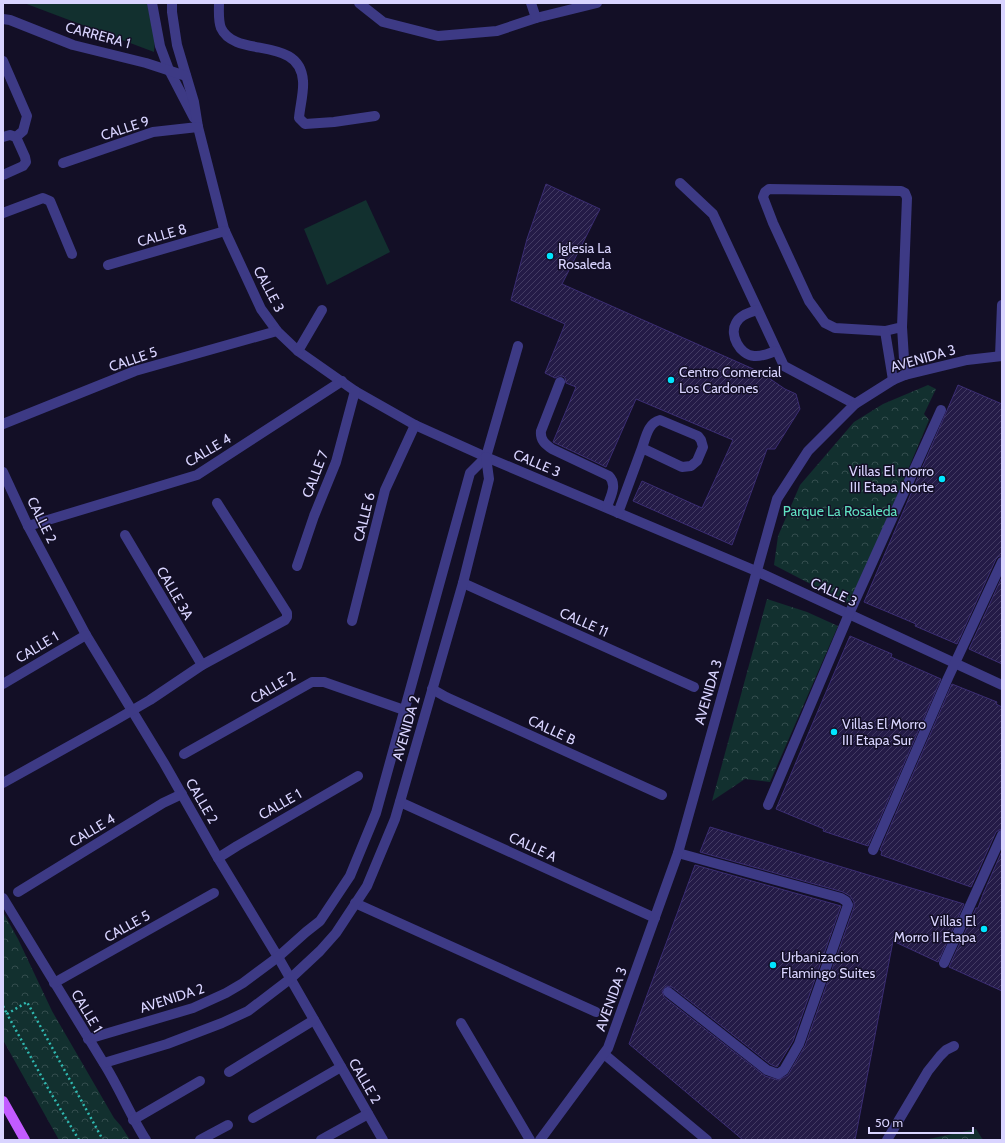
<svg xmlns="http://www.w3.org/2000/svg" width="1005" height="1143" viewBox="0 0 1005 1143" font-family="Cabin,sans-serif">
  <defs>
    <pattern id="park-crowns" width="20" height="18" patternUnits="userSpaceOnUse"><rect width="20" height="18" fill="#12302f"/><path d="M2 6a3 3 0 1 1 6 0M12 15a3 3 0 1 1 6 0" fill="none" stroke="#344d4e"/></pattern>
    <pattern id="building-hatch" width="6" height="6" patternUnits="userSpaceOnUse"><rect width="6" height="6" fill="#241b47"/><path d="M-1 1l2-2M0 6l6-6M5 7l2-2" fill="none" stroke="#433b63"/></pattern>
  </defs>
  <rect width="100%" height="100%" fill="#130f26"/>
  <g fill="#12302f">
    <path d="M24 3H147L155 40 154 52Z"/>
    <path d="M366 200 390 252 327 285 304 229Z"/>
  </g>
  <g fill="url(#park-crowns)">
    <path d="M928 385 936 389 924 414 929 420 888 517 849 604 774 565 778 536 800 485 854 422 883 404Z"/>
    <path d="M767 599 807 612 838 626 770 782 745 779 712 801Z"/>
    <path d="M3 912 18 939 52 1011 114 1118 121 1126 130 1140H59L3 1040Z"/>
    <path d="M976 1129 983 1140H924Z"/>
  </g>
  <g fill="url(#building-hatch)" stroke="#3b2d73">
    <path d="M546 184 600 209 562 284 760 372 785 389 796 394 800 409 775 449H767L732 545 633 501 642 481 702 508 733 440 636 399 606 467 553 442 576 387 566 383 565 378 563 376H559L555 378 545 373 565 324 511 300 527 239Z"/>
    <path d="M958 385 1002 404V556H999L996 559 957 644 915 626 916 624 864 602Z"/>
    <path d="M1002 577V664L969 649Z"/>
    <path d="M850 636 892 654 891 657 941 679 868 846 823 831 824 829 776 809Z"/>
    <path d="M952 684 997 702 996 704 1002 707V829L999 830 996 832 971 887 881 855 882 851 880 850Z"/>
    <path d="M710 827 964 904 938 962 893 941 855 1140H743L629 1044 695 865 841 906 793 1041 777 1067 770 1064 672 987 666 986 662 991 664 997 765 1076 778 1080 788 1075 805 1046 854 907V902L850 896 843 892 700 852Z"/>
    <path d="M1002 851V991L949 967 976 908H978L983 894Z"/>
  </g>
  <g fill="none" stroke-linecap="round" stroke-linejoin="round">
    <g stroke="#2fb8b0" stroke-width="2.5" stroke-dasharray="2 3" stroke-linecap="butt">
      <path d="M3 1006 7 1014"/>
      <path d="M79 1140 49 1090 7 1014 27 1002 103 1140"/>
    </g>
    <g stroke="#3d3a85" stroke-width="10">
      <path d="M152 3 160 46 169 70 194 118"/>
      <path d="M172 3V12L177 45 194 102 198 127 224 229 261 309 277 331 298 351 355 391 415 425 486 457 756 571 1002 685"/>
      <path d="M219 3C219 11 218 20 221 28 235 59 300 35 303 81 304 92 300 106 299 118L305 124 334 122 375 116"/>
      <path d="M359 3 383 22 438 36 497 31 536 18 597 3"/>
      <path d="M531 3 536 18"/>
      <path d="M3 19 10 20 73 45 146 63 186 76"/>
      <path d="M3 61 27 116 23 131 16 137"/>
      <path d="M3 137 10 135 16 137 25 157 26 162 23 166 3 175"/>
      <path d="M63 163 153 132 198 127"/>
      <path d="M680 183 713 214 784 366 855 404"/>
      <path d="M3 213 43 198 50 201 72 254"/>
      <path d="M108 265 225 231"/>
      <path d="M757 310C749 313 740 315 736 323 729 335 740 355 754 356 762 357 769 353 776 351"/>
      <path d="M902 327 885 331 835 328 825 323 809 301 773 223 763 197 765 192 769 189 901 191 905 193 907 198 902 327 905 375"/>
      <path d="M885 331 893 380"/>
      <path d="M298 351 322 310"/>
      <path d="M1000 356 1002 305"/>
      <path d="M560 382 541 431C540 440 545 444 552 449L609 476C618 485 610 497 607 507"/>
      <path d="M3 424 135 371 277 331"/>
      <path d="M3 472 28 526 86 635 164 763 218 858 278 957 383 1140"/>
      <path d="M618 513 642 448 682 467 691 466 697 461 703 447 701 440 698 436 660 420C648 423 646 437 642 448"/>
      <path d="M28 526 197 475 342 381"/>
      <path d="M125 535 202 665"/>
      <path d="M297 566 314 516 336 462 355 391"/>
      <path d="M463 583 694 687"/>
      <path d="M352 621 385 490 415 425"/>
      <path d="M3 684 86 635"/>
      <path d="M432 689 446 697 662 795"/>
      <path d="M184 754 312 682H324L404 710"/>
      <path d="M3 783 114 721 150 700 202 665 285 620 287 617V613L217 503"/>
      <path d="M400 802 655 918"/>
      <path d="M768 805 849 614 941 410"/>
      <path d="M873 850 948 678 1002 562"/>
      <path d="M218 858 237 846 358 776"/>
      <path d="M18 892 163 803 182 794"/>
      <path d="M3 898C36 953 70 1007 103 1062 119 1087 130 1115 146 1140"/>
      <path d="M355 903 596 1012"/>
      <path d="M944 963 1002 835"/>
      <path d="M54 983 214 893"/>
      <path d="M668 992 767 1070 778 1074 784 1070 799 1044 848 905 846 901 841 898 678 853"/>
      <path d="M461 1023 530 1140"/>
      <path d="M88 1039 193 1008 226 993 243 983 278 957 306 932 320 921 350 876 376 813 470 473 486 457 518 346"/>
      <path d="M604 1054 707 1140"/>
      <path d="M104 1063 167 1044 222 1023 248 1011 290 979 320 951 336 933 367 886 395 819 463 583 489 479 486 457"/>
      <path d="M229 1072 314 1020"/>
      <path d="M253 1118 341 1067"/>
      <path d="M133 1120 200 1081"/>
      <path d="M200 1140 228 1125"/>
      <path d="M321 1140 368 1114"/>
      <path d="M540 1140 608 1048 678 853 777 499 808 451 855 404 893 380 905 375 967 360 1002 356"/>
      <path d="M887 1140 928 1071 940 1056 946 1050 954 1046"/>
    </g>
    <path stroke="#c25bff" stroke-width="10" d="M3 1101 25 1140"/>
  </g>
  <g fill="#00e5ff" stroke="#130f26" stroke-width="1.5">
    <circle cx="550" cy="256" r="4"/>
    <circle cx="671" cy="380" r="4"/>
    <circle cx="942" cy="479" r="4"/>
    <circle cx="834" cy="732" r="4"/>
    <circle cx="984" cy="929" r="4"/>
    <circle cx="773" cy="965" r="4"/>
  </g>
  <g text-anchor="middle" stroke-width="3" stroke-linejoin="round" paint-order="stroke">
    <g font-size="14" fill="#d9d4ff" stroke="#130f26">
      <text transform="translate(98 35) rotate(15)" y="5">CARRERA 1</text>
      <text transform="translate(125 128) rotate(-18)" y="5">CALLE 9</text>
      <text transform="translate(162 235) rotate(-16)" y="5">CALLE 8</text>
      <text transform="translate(269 289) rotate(62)" y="5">CALLE 3</text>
      <text transform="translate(923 358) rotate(-16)" y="5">AVENIDA 3</text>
      <text transform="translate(133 359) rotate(-19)" y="5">CALLE 5</text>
      <text transform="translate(208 450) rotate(-31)" y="5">CALLE 4</text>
      <text transform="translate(537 463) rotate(23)" y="5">CALLE 3</text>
      <text transform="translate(315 474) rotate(-69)" y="5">CALLE 7</text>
      <text transform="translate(364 517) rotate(-76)" y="5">CALLE 6</text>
      <text transform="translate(42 520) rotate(64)" y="5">CALLE 2</text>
      <text transform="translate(834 592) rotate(25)" y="5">CALLE 3</text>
      <text transform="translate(175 593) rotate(60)" y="5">CALLE 3A</text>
      <text transform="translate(584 622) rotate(24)" y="5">CALLE 11</text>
      <text transform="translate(37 647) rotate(-31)" y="5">CALLE 1</text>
      <text transform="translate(273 687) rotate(-30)" y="5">CALLE 2</text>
      <text transform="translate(708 692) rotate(-74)" y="5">AVENIDA 3</text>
      <text transform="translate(406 728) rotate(-74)" y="5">AVENIDA 2</text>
      <text transform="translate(552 730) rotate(25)" y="5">CALLE B</text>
      <text transform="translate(202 801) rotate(60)" y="5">CALLE 2</text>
      <text transform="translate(280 804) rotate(-30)" y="5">CALLE 1</text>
      <text transform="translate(92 830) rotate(-31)" y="5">CALLE 4</text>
      <text transform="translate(533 847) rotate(25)" y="5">CALLE A</text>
      <text transform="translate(127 926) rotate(-29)" y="5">CALLE 5</text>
      <text transform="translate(172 998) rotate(-18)" y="5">AVENIDA 2</text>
      <text transform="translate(611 999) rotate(-70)" y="5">AVENIDA 3</text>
      <text transform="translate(87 1011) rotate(59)" y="5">CALLE 1</text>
      <text transform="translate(365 1081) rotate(60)" y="5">CALLE 2</text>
    </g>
    <g font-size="14" fill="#d9d4ff" stroke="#130f26" text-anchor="start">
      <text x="558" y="253">Iglesia La<tspan x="558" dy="16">Rosaleda</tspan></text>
      <text x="679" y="377">Centro Comercial<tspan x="679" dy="16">Los Cardones</tspan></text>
      <text x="934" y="476" text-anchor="end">Villas El morro<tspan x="934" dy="16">III Etapa Norte</tspan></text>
      <text x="842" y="729">Villas El Morro<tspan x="842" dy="16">III Etapa Sur</tspan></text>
      <text x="976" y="926" text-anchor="end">Villas El<tspan x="976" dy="16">Morro II Etapa</tspan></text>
      <text x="781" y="962">Urbanizacion<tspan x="781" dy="16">Flamingo Suites</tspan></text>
    </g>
    <g font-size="14" fill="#5fe0c0" stroke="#130f26">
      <text x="840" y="516">Parque La Rosaleda</text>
    </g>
  </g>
  <rect width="1005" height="1143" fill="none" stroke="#d9d4ff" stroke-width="8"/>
  <path d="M869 1127v6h104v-6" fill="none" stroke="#d9d4ff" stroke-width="2"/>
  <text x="875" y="1127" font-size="12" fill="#d9d4ff" stroke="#130f26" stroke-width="3" paint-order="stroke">50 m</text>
</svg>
